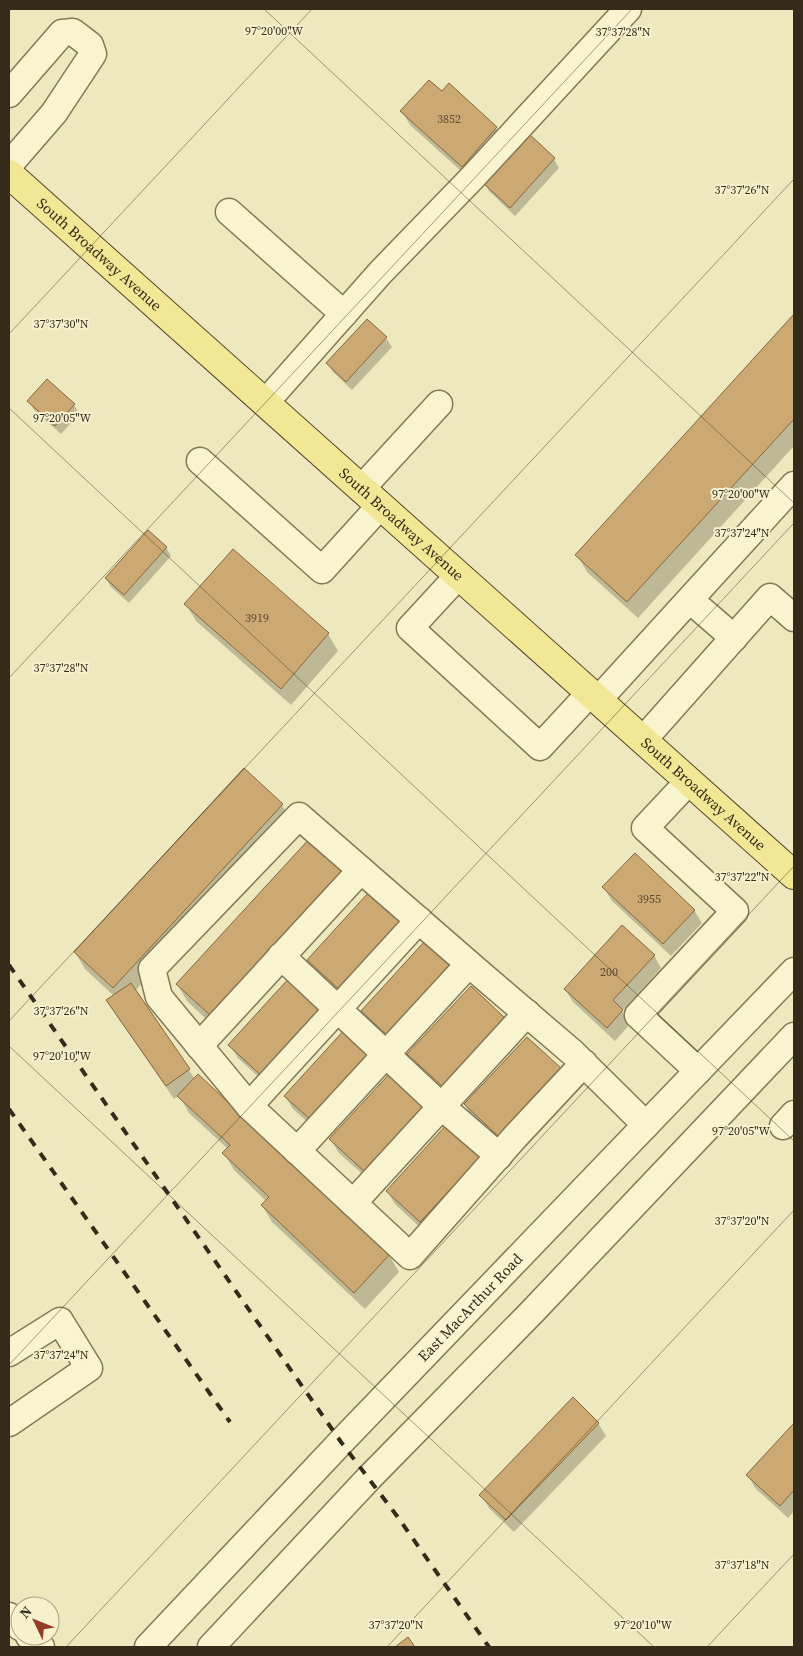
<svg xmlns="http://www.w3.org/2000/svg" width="803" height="1656" viewBox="0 0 803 1656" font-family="'Source Serif 4',serif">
  <rect width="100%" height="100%" fill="#ede8bd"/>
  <g fill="#0003">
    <path d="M449 85 496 128 504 141 470 179 410 125 402 111 442 92Z"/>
    <path d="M554 159 559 168 515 216 489 191 484 182Z"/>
    <path d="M794 316V446L638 618 587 572 577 555Z"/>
    <path d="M367 320 386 338 392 347 352 390 333 372 328 364Z"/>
    <path d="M29 401 74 405 79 414 61 434 34 410Z"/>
    <path d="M166 547 171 556 129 603 111 587 106 578Z"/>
    <path d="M186 604 328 634 338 651 291 705 196 621Z"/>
    <path d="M244 770 282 805 292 822 135 991 195 1079 198 1076 389 1255 399 1272 365 1309 272 1222 262 1205 266 1201 234 1170 224 1153 228 1149 189 1113 179 1095 174 1099 115 1013 108 1000 114 996 85 969 75 952Z"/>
    <path d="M311 838 220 1032 187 1001 177 984Z"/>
    <path d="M604 888 694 910 702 923 671 956 612 901Z"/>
    <path d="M369 894 349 1003 316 973 308 960Z"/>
    <path d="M425 943 396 1048 370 1025 363 1011Z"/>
    <path d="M654 955 661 968 622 1011 630 1024 615 1041 573 1002 565 989Z"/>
    <path d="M291 978 273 1090 238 1058 230 1045Z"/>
    <path d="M504 1018 450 1098 417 1067 409 1054Z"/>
    <path d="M373 1054 320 1133 293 1109 285 1096Z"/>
    <path d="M560 1069 567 1082 506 1148 473 1118 465 1105Z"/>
    <path d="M393 1072 373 1184 338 1152 331 1139Z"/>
    <path d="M482 1155 428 1235 395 1204 387 1191Z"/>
    <path d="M598 1423 606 1436 514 1532 489 1508 481 1495Z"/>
    <path d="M794 1425V1511L788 1518 755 1488 748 1475Z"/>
  </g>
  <g fill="#cca973" stroke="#84673d">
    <path d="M429 80 442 91 449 83 497 127 462 167 400 111Z"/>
    <path d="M528 133 555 158 510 208 482 182Z"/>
    <path d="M794 314V419L627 602 575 555Z"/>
    <path d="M367 319 387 337 346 382 326 363Z"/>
    <path d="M47 379 75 404 55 426 27 401Z"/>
    <path d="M148 530 167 547 124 595 105 578Z"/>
    <path d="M233 549 329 633 281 689 184 604Z"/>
    <path d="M244 768 283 804 113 988 74 952Z"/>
    <path d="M311 837 345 868 210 1015 176 984Z"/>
    <path d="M635 853 695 910 663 944 602 887Z"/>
    <path d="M369 892 403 924 341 991 307 960Z"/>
    <path d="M622 925 655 955 613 1000 623 1010 607 1028 564 989Z"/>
    <path d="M424 942 451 966 388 1036 361 1011Z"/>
    <path d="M291 976 327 1009 264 1078 228 1045Z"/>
    <path d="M131 983 190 1069 166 1086 106 1000Z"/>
    <path d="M471 986 505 1018 442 1086 407 1054Z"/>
    <path d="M347 1027 374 1053 312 1121 284 1096Z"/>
    <path d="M527 1037 561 1068 498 1136 464 1104Z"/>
    <path d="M393 1070 429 1102 365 1172 329 1139Z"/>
    <path d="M198 1074 390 1254 354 1293 261 1205 269 1197 222 1153 230 1145 177 1096Z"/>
    <path d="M449 1122 483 1154 420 1222 386 1191Z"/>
    <path d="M573 1397 599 1423 506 1520 479 1495Z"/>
    <path d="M794 1423V1490L780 1506 746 1475Z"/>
    <path d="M408 1637 415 1647H395Z"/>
  </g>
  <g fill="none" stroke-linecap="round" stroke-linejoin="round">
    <defs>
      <g id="minor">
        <path d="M9 94 62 33 73 32 90 45 93 54 54 113 9 165"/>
        <path d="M229 212 344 314"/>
        <path d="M265 403 380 273 472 178 628 9"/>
        <path d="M200 461 322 570 380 506"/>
        <path d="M361 489 439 404"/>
        <path d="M458 576 410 628 540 747 590 693"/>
        <path d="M690 600 734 638"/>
        <path d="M598 700 794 485"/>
        <path d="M643 740 770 597 794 618"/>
        <path d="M689 781 645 828 735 911 638 1015 698 1071"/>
        <path d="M281 956 441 1106 499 1156"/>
        <path d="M199 1046 361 870"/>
        <path d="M584 1063 515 1137 410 1256 249 1106 159 997 152 969 299 816 476 970 573 1053 646 1125"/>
        <path d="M249 1106 419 920"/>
        <path d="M783 1126 794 1114"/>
        <path d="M297 1151 469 964"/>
        <path d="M353 1203 527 1013"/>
        <path d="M9 1353 60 1321 89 1368 9 1423"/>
        <path d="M9 1616 20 1627"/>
        <path d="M29 1636 41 1647"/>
        <path id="s1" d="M148 1647 341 1442 794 971"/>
        <path d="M211 1647 369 1478 532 1312 794 1036"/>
      </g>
      <g id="major">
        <path id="s2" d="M9 174 794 875"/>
      </g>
    </defs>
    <use href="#minor" stroke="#857857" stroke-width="29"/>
    <use href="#major" stroke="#52452b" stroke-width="30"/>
    <use href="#minor" stroke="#f8f4d0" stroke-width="26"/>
    <use href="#major" stroke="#f2e794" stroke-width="28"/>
    <g stroke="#342c1b" stroke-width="4" stroke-dasharray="9 9" stroke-linecap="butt">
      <path d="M9 965 341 1442 397 1516 489 1647"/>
      <path d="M9 1109 230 1422"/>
    </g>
  </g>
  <path fill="none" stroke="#342c1b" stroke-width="1" stroke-opacity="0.45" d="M264 9 794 503M9 334 312 9M9 408 794 1141M9 678 632 9M9 1021 794 179M9 1046 654 1647M9 1365 794 523M66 1647 794 866M387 1647 794 1210M707 1647 794 1554"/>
  <g text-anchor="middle" stroke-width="4" stroke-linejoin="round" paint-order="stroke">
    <g font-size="12" fill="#5a4b31">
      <text x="449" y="123">3852</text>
      <text x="257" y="622">3919</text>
      <text x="649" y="903">3955</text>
      <text x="609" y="976">200</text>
    </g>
    <g font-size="15" fill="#342c1b" stroke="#f5f1cd">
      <text dy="5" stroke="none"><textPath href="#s2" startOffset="121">South Broadway Avenue</textPath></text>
      <text dy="5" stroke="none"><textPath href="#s2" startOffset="526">South Broadway Avenue</textPath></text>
      <text dy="5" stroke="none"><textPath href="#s2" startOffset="931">South Broadway Avenue</textPath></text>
      <text dy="5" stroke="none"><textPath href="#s1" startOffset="468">East MacArthur Road</textPath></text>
    </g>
  </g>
  <g font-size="12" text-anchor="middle" fill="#342c1b" stroke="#f5f1cd" stroke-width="4" stroke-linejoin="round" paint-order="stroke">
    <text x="274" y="35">97°20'00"W</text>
    <text x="623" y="36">37°37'28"N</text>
    <text x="742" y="194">37°37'26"N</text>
    <text x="61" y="328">37°37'30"N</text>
    <text x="62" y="422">97°20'05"W</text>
    <text x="741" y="498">97°20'00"W</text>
    <text x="742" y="537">37°37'24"N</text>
    <text x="61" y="672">37°37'28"N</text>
    <text x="742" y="881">37°37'22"N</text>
    <text x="61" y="1015">37°37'26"N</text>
    <text x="62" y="1060">97°20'10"W</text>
    <text x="741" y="1135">97°20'05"W</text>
    <text x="742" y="1225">37°37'20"N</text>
    <text x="61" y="1359">37°37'24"N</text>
    <text x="742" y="1569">37°37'18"N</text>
    <text x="396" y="1629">37°37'20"N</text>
    <text x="643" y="1629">97°20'10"W</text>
  </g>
  <rect width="803" height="1656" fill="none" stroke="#342c1b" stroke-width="20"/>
  <g transform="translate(35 1621) rotate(313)"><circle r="24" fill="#f5f1cd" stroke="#a8a286"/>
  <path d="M0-4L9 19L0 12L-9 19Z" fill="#943c27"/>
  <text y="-8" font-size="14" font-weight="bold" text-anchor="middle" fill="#342c1b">N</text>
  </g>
</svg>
